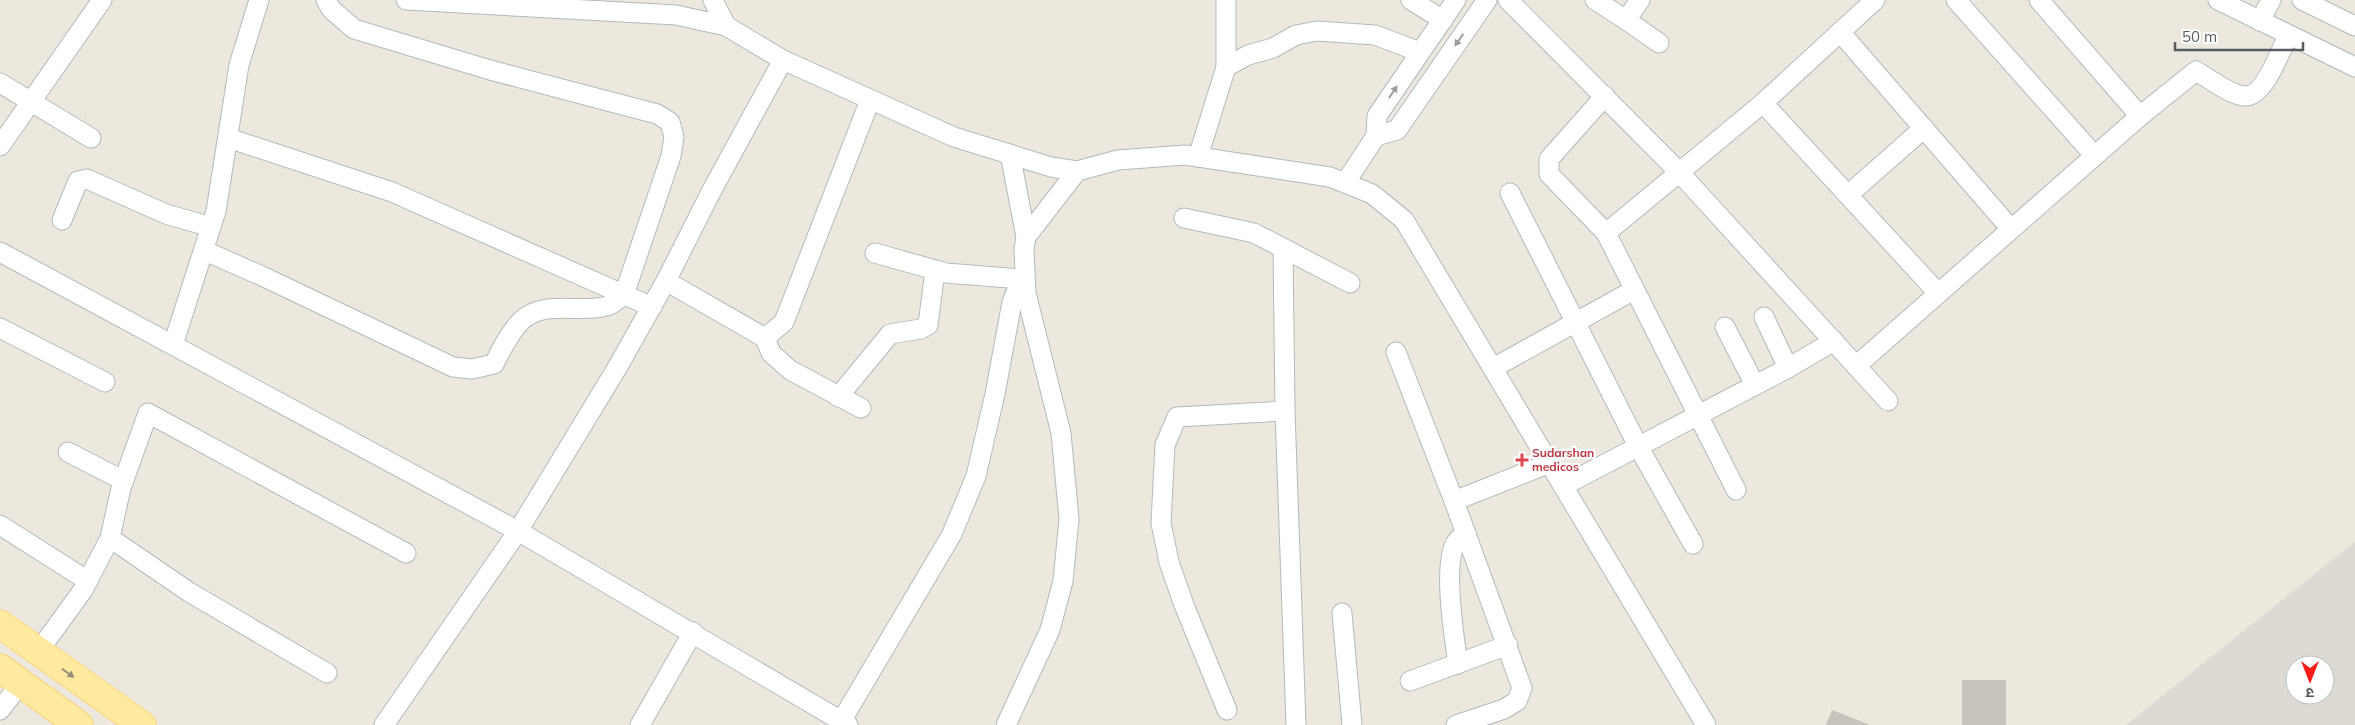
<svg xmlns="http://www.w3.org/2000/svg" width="2355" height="725" viewBox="0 0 2355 725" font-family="Mulish,'Noto Sans Devanagari',sans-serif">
  <rect width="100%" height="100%" fill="#ece8de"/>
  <path fill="#dcdad3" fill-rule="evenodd" d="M2355 542V725H2126ZM2295 665H2325V695H2295Z"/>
  <g fill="#c7c3bb">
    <rect x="1962" y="680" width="44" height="45"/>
    <path d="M1832 710 1868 724V725H1826Z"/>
  </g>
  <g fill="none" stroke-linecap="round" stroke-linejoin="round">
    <defs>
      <g id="minor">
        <path d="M406 0 676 15 726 26 783 60 954 137 1051 167 1077 171 1118 160 1185 155 1330 177 1372 194 1404 220 1706 725"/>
        <path d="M713 0 726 26"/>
        <path d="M1226 0V67"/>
        <path d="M1411 0 1443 20"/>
        <path d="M1508 0 1679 172 1888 401"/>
        <path d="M1595 0 1626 20 1640 0"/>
        <path d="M1956 0 2094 155"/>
        <path d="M2218 0 2355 67"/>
        <path d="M2302 0 2355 26"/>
        <path d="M1626 20 1659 43"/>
        <path d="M2260 21 2271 0"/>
        <path d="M1840 32 2011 229"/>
        <path d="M0 83 91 138"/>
        <path d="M1605 96 1549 159V174L1606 233 1736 490"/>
        <path d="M1763 103 1938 293"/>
        <path d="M2140 116 2196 71C2208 78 2231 95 2244 96 2264 98 2281 50 2288 35"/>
        <path d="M1376 136 1397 130 1487 0"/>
        <path d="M228 138 392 192 652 307"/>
        <path d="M0 146 102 0"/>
        <path d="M1198 157 1226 67 1248 55 1273 48 1296 35 1317 31 1375 35 1420 52"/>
        <path d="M1345 183 1376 136 1377 116 1456 0"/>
        <path d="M1510 193 1638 446 1693 544"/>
        <path d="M1848 195 1924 128"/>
        <path d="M1184 218 1254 233 1350 283"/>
        <path d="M62 220 78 181 87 179 166 214 211 227"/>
        <path d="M1606 233 1763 103 1875 0"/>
        <path d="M1026 237 1077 171"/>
        <path d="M205 251 262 276 453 367 472 369 494 364C501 350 510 332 521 321 544 299 580 314 607 306 613 304 619 298 624 295L671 156 674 137 670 122 657 114 490 70 354 29 331 9 326 0"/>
        <path d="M0 252 518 531 848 725"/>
        <path d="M875 253 946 273 1021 279"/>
        <path d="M666 281 765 338 771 353 790 370 861 408"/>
        <path d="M1764 317 1788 368"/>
        <path d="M1725 327 1755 385"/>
        <path d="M0 328 105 382"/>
        <path d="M765 338 784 322 870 100"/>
        <path d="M173 345 216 211 239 65 259 0"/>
        <path d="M1396 352 1454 501"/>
        <path d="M1856 366 2140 116 2039 0"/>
        <path d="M1493 368 1634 290"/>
        <path d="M838 397 890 334 921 329 928 325 935 270"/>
        <path d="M1285 411 1296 725"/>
        <path d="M68 452 124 481"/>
        <path d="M1563 486 1788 368 1834 341"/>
        <path d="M0 525 88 581"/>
        <path d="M110 538 189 592 327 673"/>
        <path d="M1342 613 1352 725"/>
        <path d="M38 652 83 590 110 538 121 488 148 413 406 553"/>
        <path d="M1458 664C1454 637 1443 567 1455 544 1457 540 1462 536 1466 533"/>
        <path d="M1410 681 1508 645"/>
        <path d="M0 710 21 683"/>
        <path d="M1227 710 1184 605 1169 562 1161 523 1165 445 1177 417 1285 411 1283 248"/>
        <path d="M384 725 518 531 617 368 666 281 712 190 783 60"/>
        <path d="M640 725 693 632"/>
        <path d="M839 725 952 534 976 476 995 394 1012 302 1023 275"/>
        <path d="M1006 725 1050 630 1063 581 1069 519 1061 433 1026 293 1024 249 1026 237 1010 154"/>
        <path d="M1456 725 1504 709 1517 701 1522 688 1454 501 1550 463"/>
      </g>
      <g id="primary">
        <path d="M0 624 142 725"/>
        <path d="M0 668 79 725"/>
      </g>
    </defs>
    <use href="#minor" stroke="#b4b8bd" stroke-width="21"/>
    <use href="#primary" stroke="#fec045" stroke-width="29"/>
    <use href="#minor" stroke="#fff" stroke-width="19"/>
    <use href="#primary" stroke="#ffeaa0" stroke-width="28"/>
  </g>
  <defs><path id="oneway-solid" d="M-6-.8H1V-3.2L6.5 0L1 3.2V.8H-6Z" transform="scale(1.25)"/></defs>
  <g fill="#9a9da0">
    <use href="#oneway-solid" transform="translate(1459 40) rotate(125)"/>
    <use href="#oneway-solid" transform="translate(1393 92) rotate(-56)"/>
  </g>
  <use fill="#928e77" href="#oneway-solid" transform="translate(68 673) rotate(35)"/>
  <path fill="#e0444e" stroke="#fff" stroke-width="2" d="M1519.5 452.5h5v5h5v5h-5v5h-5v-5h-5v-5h5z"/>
  <g text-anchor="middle" stroke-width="4.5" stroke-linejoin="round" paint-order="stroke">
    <g font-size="12" font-weight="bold" fill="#be3a42" stroke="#fff" text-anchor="start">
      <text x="1532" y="457">Sudarshan<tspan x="1532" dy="14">medicos</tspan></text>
    </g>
  </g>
  <g transform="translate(2310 680) rotate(180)"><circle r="24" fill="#ffffff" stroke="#bcbec0"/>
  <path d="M0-4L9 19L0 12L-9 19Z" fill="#f91d17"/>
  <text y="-8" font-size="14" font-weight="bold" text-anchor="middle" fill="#575c61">उ</text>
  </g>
  <path d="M2175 42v8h128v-8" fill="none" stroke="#575c61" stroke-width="2.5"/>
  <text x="2182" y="42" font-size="15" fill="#575c61" stroke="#ffffff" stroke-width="4" paint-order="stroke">50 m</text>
</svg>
